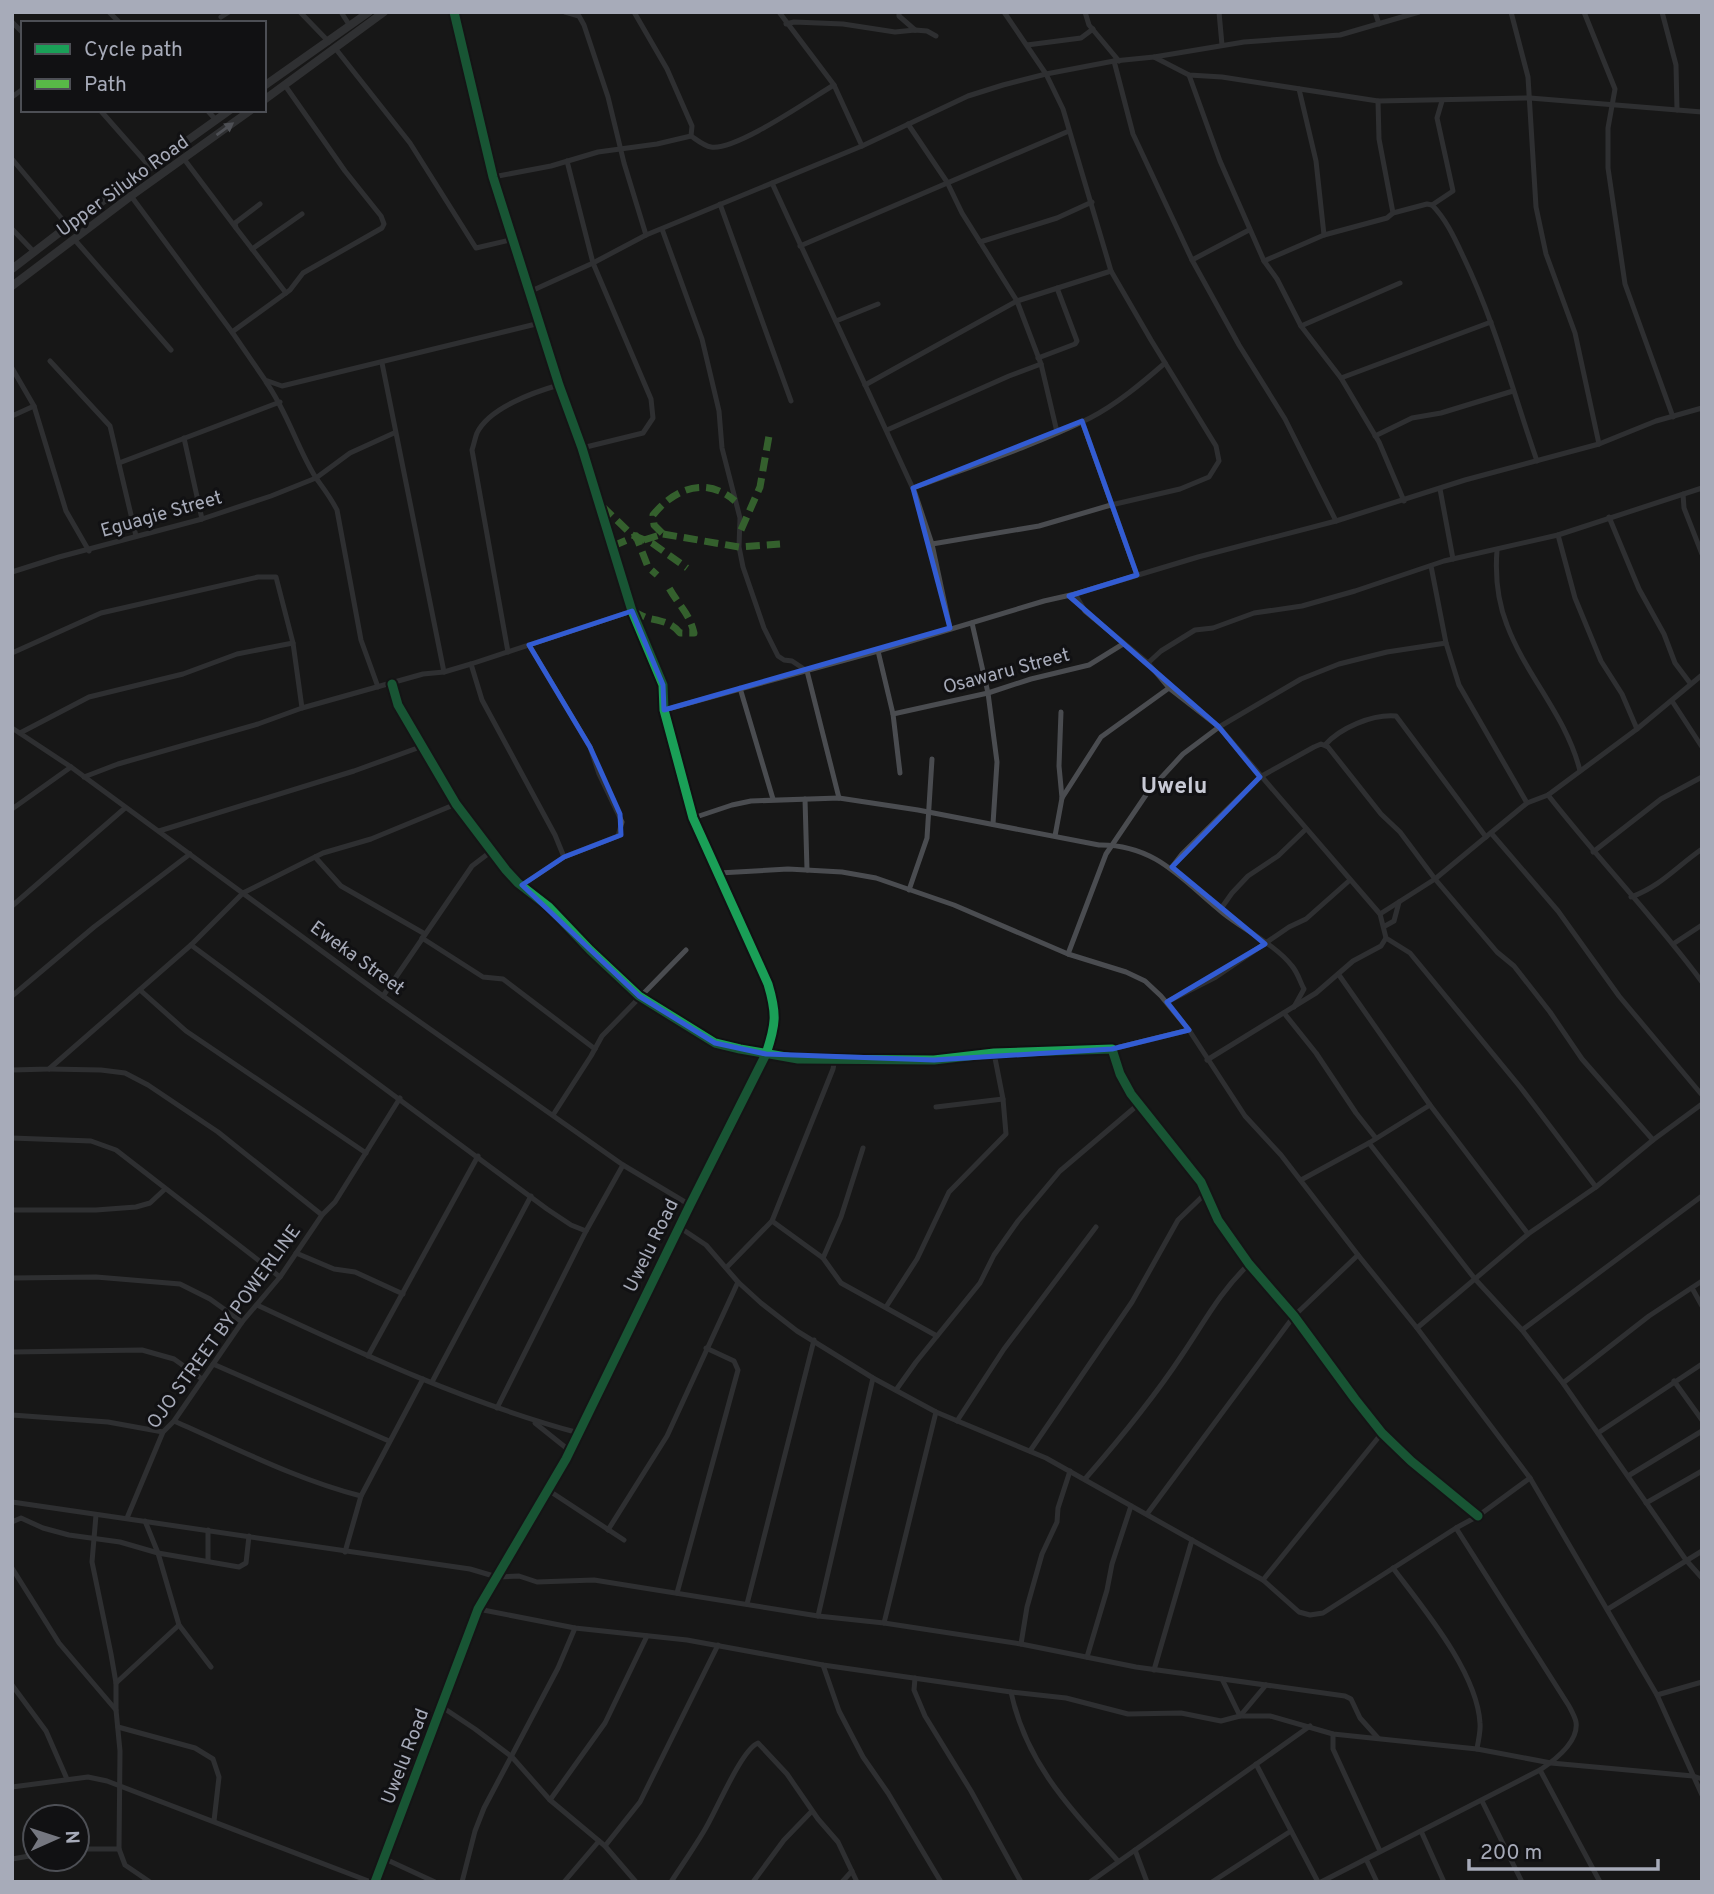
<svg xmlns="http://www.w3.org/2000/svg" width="1714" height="1894" viewBox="0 0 1714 1894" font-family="Overpass,sans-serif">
  <rect width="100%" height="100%" fill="#171717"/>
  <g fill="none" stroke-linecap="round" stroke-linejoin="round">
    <g stroke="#4a4c50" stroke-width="5">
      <path d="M109 12 120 23"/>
      <path d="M300 12 329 42"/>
      <path d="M341 12 350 26"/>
      <path d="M565 12 579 16 584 25 608 97 624 163 646 235"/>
      <path d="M779 12 834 85 862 146"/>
      <path d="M899 12V16L915 30"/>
      <path d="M1085 12 1089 25 1119 61"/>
      <path d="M1219 12 1222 45"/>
      <path d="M1375 12 1379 24"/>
      <path d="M1511 12 1528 77 1536 207 1546 254 1575 333 1599 444"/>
      <path d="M1584 12 1615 89 1608 128V168L1625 284 1673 417"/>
      <path d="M1662 12 1676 65 1677 110"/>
      <path d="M221 17 229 12"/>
      <path d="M12 22 23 33"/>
      <path d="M786 24 794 22 843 24 895 32 915 30 927 31 936 36"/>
      <path d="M1027 45 1081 38 1093 29"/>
      <path d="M335 48 410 143 476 248 514 239"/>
      <path d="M1154 57 1189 75 1222 77 1378 101 1530 98 1702 112"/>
      <path d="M1114 61 1133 134 1192 260 1239 345 1285 419 1336 521"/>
      <path d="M1189 75 1220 161 1264 261 1277 279 1301 326 1341 378 1379 442 1404 501"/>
      <path d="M1299 89 1316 161 1324 235"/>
      <path d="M12 97 23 89"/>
      <path d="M1378 101 1379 139 1393 213"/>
      <path d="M100 110 151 168"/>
      <path d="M207 110 216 120"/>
      <path d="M908 124 947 182 962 213 1017 301 1041 364 1057 432"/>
      <path d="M691 136C697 140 704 146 711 147 736 151 810 99 834 85"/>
      <path d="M12 159 68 226"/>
      <path d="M184 159 236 228"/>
      <path d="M567 161 593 263 651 399 653 418 643 433 582 448"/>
      <path d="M493 177 551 166 598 152 657 144 691 136 692 126 667 69 634 12"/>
      <path d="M772 183 915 493 932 544 950 628"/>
      <path d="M131 196 232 332 265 380 282 386 540 323"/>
      <path d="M260 204 235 223 236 228 286 293"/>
      <path d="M720 204 791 401"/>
      <path d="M1432 205 1453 191 1437 118 1442 101"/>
      <path d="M12 229 35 253"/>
      <path d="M662 229 702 339 719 411 722 448 740 518 739 547 743 567 764 628 778 656 784 660 792 661 807 671 839 798"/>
      <path d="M74 239 171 350"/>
      <path d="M980 242 1057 218 1092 202"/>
      <path d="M800 246 1069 131"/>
      <path d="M252 249 302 214"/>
      <path d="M1192 260 1249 230"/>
      <path d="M1264 261 1324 235 1387 218 1393 213 1427 204 1432 205C1446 219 1455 239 1463 256 1495 322 1513 392 1537 461"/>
      <path d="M529 292 593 263 646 235 862 146 968 96 1003 85 1046 74 1114 61 1154 57 1244 42 1340 35 1419 12"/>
      <path d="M836 321 878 304"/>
      <path d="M1301 326 1400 283"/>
      <path d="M232 332 290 290 303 273 382 228 384 224 381 216 345 171 284 84"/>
      <path d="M1038 358 1075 344 1077 341 1057 288"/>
      <path d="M50 361 110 426 136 536"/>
      <path d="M382 363 444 672"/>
      <path d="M12 368 34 406 66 511 89 551"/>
      <path d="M1341 378 1491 322"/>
      <path d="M266 382C288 413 297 448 316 478 324 489 331 498 337 510L361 640 378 687"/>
      <path d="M865 385 1017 301 1111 271"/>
      <path d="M12 416 34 406"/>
      <path d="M1082 421 1137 575"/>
      <path d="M887 430 1009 376 1041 364"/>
      <path d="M1375 436 1412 418 1441 413 1513 391"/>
      <path d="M184 438 202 519"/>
      <path d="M119 463 280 402"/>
      <path d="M913 488C972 466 1033 446 1090 418 1117 404 1142 383 1165 363"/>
      <path d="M1440 489 1453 559"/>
      <path d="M1683 494 1684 508 1702 554"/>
      <path d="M1609 517 1639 589 1664 634 1675 663 1690 683"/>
      <path d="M1558 535 1575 598 1601 661 1622 694 1637 729"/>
      <path d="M932 544 1039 526 1111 505 1180 489 1209 477 1219 461 1216 446 1151 340 1111 271 1063 109 1046 74 1004 12"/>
      <path d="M1497 550C1495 576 1497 600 1507 625 1526 676 1567 717 1580 771"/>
      <path d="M12 572 59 557 202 519 271 496 316 478 350 453 394 433"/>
      <path d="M1075 594 1085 611 1148 663 1169 688 1219 727 1380 914 1386 938 1410 953 1521 1088 1596 1187"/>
      <path d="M972 623 988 693 997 762 993 824"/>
      <path d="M1446 643 1459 685 1527 803"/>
      <path d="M878 651 893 714 900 773"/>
      <path d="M508 652 472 450C474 444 475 438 477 433 489 408 534 392 559 385"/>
      <path d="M12 653 101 613 258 577H276L293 643 302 708"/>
      <path d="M1148 663 1161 651 1195 630 1213 628 1254 613 1302 606 1355 591 1444 561 1558 535 1702 488"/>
      <path d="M471 664 482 700 555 835 564 857"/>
      <path d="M392 684 398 705 456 804 506 870 518 883 549 907 590 950 639 996 715 1043 740 1049 798 1059 934 1060 994 1053 1112 1049 1120 1074 1131 1094 1201 1182 1218 1220 1249 1264 1294 1316 1355 1399 1382 1433 1411 1461 1478 1516"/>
      <path d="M740 688 773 799"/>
      <path d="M1672 701 1702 747"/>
      <path d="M664 710 878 651 1044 601 1075 594 1198 557 1336 521 1465 480 1599 444 1656 421 1702 408"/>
      <path d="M1061 712 1059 766 1062 798"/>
      <path d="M893 714 988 693 1031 679 1089 665 1123 644"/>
      <path d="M12 728 71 767 383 996 623 1165 690 1205"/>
      <path d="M20 733 89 697 183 674 237 654 293 643"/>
      <path d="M1325 745C1340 728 1372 714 1396 716L1486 837"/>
      <path d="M84 777 118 764 258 724 302 708 423 674 444 672 471 664 632 611"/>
      <path d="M1548 795C1598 859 1654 917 1702 982"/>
      <path d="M805 799 807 870"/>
      <path d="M12 809 71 767"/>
      <path d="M693 818 732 805 751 801 839 798 918 810 1099 845C1156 844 1183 881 1223 913 1244 930 1276 945 1292 966 1298 973 1300 982 1304 989L1294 1007"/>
      <path d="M159 831 354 771 423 746"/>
      <path d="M1491 833 1558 911 1619 996 1702 1095"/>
      <path d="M1055 836 1062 798 1101 737 1169 688"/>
      <path d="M1593 852 1661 799 1702 777"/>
      <path d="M315 857 341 886 425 934"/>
      <path d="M1172 867 1182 854 1260 777 1314 747 1321 744 1328 747 1381 814 1400 832 1435 879 1497 952 1514 966 1550 1012 1582 1059 1653 1140"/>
      <path d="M719 873 788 869 842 872 876 878 954 905 1068 954 1126 972 1145 981 1161 996 1189 1030 1245 1116 1281 1155 1358 1255 1417 1328 1530 1478 1657 1695 1702 1795"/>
      <path d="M522 885 564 857 618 836 622 822 599 774 590 747 529 645"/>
      <path d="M909 890 927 838 932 759"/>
      <path d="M1631 897C1661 886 1676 867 1702 849"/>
      <path d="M12 906 125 808"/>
      <path d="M1220 910 1232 893 1248 876 1278 856 1306 829"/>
      <path d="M1380 914 1435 879 1527 803 1548 795 1637 729 1702 675"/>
      <path d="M1385 926 1394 921 1399 902"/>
      <path d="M422 938 483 977 503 979 595 1049"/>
      <path d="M1673 944 1702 925"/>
      <path d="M191 945 547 1209 571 1225 586 1231 497 1408"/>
      <path d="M1068 954 1106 854 1148 792 1183 754 1219 727 1301 679 1339 664 1387 652 1446 643 1431 566"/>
      <path d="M1339 975 1430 1105 1528 1234"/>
      <path d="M140 990 186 1031 366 1153"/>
      <path d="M12 996 94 927 190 854"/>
      <path d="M383 996 472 866 493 850"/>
      <path d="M1167 1002 1216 977 1289 927 1306 919 1350 880"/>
      <path d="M1284 1013 1316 1053 1356 1113 1375 1137"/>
      <path d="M1112 1049 1189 1030"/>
      <path d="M1207 1060 1316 993 1353 961 1381 946 1386 938"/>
      <path d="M49 1069 101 1070 125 1073 148 1085 218 1132 322 1215"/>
      <path d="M12 1070 49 1069 191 945 243 893 323 853 371 839 456 804"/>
      <path d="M936 1107 1003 1099"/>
      <path d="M553 1115 591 1056 602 1036 686 950"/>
      <path d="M12 1138 91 1141 116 1150 280 1277"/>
      <path d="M1369 1143 1475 1279 1522 1330 1563 1383 1686 1560 1702 1578"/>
      <path d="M1301 1180 1369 1143 1430 1105"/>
      <path d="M12 1210H96L136 1207 150 1203 165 1189"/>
      <path d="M772 1221 823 1258 841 1283 937 1336"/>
      <path d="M679 1227 706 1245 738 1282 761 1303 797 1331 873 1378 936 1412 1046 1458 1263 1580 1299 1612 1310 1615 1323 1613 1456 1528 1478 1516 1530 1478"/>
      <path d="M586 1231 623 1165"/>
      <path d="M296 1253 334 1269 355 1272 403 1294"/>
      <path d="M823 1258 841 1217 863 1148"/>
      <path d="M727 1267 772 1221 833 1069 835 1058"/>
      <path d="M12 1278 96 1277 180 1284 210 1299 242 1322"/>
      <path d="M1692 1288 1702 1306"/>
      <path d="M257 1305C362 1354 467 1403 579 1433"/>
      <path d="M886 1307 917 1259 949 1192 1006 1134 1003 1099 994 1053"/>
      <path d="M1417 1328 1528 1234 1596 1187 1653 1140 1702 1104"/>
      <path d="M1522 1330 1702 1196"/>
      <path d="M12 1352 142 1350 174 1359 202 1379"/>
      <path d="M368 1356 478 1156"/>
      <path d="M213 1364 389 1441"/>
      <path d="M1674 1381 1702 1420"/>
      <path d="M432 1382 531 1196"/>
      <path d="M1563 1383 1649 1316 1702 1281"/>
      <path d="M896 1390 916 1362 980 1283 994 1255 1018 1221 1060 1171 1140 1103"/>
      <path d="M12 1415 108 1422 163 1432"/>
      <path d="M174 1421C236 1448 295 1479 361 1496"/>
      <path d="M957 1421 1004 1349 1096 1227"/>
      <path d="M535 1423 570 1451"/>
      <path d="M1598 1433 1702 1364"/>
      <path d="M1030 1451 1132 1302 1178 1220 1207 1192"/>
      <path d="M1628 1476 1702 1431"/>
      <path d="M1085 1479C1119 1440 1153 1399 1182 1355 1205 1321 1219 1293 1249 1264"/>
      <path d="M548 1490 624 1540"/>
      <path d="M12 1502 470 1569 497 1577 519 1576 537 1582 594 1580 818 1616 884 1623 1021 1644 1136 1667 1345 1696 1351 1699 1360 1718 1378 1738"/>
      <path d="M1646 1503 1702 1471"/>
      <path d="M1147 1514 1294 1316 1358 1255"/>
      <path d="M96 1515 92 1562 111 1654 116 1683V1710"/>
      <path d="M127 1518 163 1432 174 1421 242 1322 280 1277 322 1215 335 1202 400 1098"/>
      <path d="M145 1521 158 1553 179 1625 211 1667"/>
      <path d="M12 1522 21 1518 43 1528 69 1535 120 1542 158 1553 239 1567 246 1563 249 1536"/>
      <path d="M208 1530V1561"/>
      <path d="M608 1530 667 1436 738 1282"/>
      <path d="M345 1552 361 1496 423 1379"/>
      <path d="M12 1568 59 1643 116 1710 120 1751 119 1849 125 1865 150 1882"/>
      <path d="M1393 1568C1423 1608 1477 1672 1480 1723 1481 1731 1478 1741 1477 1749"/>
      <path d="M1263 1580 1382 1433"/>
      <path d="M677 1593 738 1370 734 1361 706 1348"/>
      <path d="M747 1604 814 1340"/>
      <path d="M478 1609 575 1628 687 1640 823 1665 1011 1692 1066 1698 1128 1714 1181 1713 1221 1721 1240 1716H1270L1333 1734 1477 1749 1551 1763 1693 1776 1702 1779"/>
      <path d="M1608 1609 1702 1551"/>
      <path d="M818 1616 873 1378"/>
      <path d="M884 1623 936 1412"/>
      <path d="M1021 1644 1027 1607 1042 1554 1057 1522 1058 1508 1070 1471"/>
      <path d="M1087 1657 1107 1590 1112 1564 1131 1506"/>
      <path d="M823 1665 839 1711 863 1757 888 1793 941 1882"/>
      <path d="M1154 1670 1192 1540"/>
      <path d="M915 1678 914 1690 925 1716 971 1791 1021 1882"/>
      <path d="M1222 1679 1240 1716 1266 1685"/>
      <path d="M116 1683 179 1625"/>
      <path d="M12 1685 46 1731 67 1779"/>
      <path d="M1011 1692C1026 1764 1071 1809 1118 1861"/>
      <path d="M1657 1695 1702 1682"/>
      <path d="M442 1707 475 1729 512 1757 550 1800 605 1846 636 1882"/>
      <path d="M118 1727 195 1748 213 1759 219 1777 214 1821"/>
      <path d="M1333 1734V1749L1380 1851"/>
      <path d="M1256 1764 1318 1882"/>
      <path d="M1540 1770 1600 1882"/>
      <path d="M12 1787 88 1777 107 1781 371 1882"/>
      <path d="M550 1800 605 1723 647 1636"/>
      <path d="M1482 1801 1522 1882"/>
      <path d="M1421 1831 1444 1882"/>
      <path d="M605 1846 640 1802 718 1645"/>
      <path d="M77 1849H119"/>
      <path d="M1135 1850 1147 1882"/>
      <path d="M383 1858 435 1882"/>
      <path d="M12 1859 35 1855"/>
      <path d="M1366 1859 1377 1882"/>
      <path d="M462 1882 475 1831 484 1808 558 1668 575 1628"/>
      <path d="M564 1882 599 1841"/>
      <path d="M671 1882C682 1865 694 1848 704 1831 716 1812 741 1750 758 1743L787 1774 818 1819 838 1842 857 1882"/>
      <path d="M753 1882 784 1840 812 1811"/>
      <path d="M842 1882 852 1871"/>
      <path d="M1090 1882 1310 1726"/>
      <path d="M1212 1882 1291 1831"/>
      <path d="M1321 1882 1540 1770C1555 1760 1579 1742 1576 1722 1575 1717 1571 1710 1569 1706L1456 1528"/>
    </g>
    <path stroke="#494a4e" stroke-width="7" d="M375 1882 478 1609 566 1459 690 1205 766 1054C776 1024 777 1014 768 984L693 818 664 710 663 685 632 611 582 448 559 385 493 177 454 12"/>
    <g stroke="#4d4e52" stroke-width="8">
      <path d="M264 86 369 12"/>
      <path d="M264 100 384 12"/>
      <path d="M12 269 68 226 230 110"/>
      <path d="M12 286 131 196 251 110"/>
    </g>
    <g stroke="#58b947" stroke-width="7" stroke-dasharray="14 7" stroke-linecap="butt">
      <path d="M602 506 632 535 652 543 687 568"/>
      <path d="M741 530 760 487 770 430"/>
      <path d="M663 534 739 547 780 544"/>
      <path d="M644 540 663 534 654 525 653 515C675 488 706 476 735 501"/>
      <path d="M613 546 636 536 648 567 657 575"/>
      <path d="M632 611C637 613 644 617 648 618 660 621 672 622 680 633H694C689 612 678 605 668 586"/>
    </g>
    <defs>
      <g id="cycleway">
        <path d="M392 684 398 705 456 804 506 870 518 883 549 907 590 950 639 996 715 1043 740 1049 798 1059 934 1060 994 1053 1112 1049 1120 1074 1131 1094 1201 1182 1218 1220 1249 1264 1294 1316 1355 1399 1382 1433 1411 1461 1478 1516"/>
        <path d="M375 1882 478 1609 566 1459 690 1205 766 1054C776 1024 777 1014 768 984L693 818 664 710 663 685 632 611 582 448 559 385 493 177 454 12"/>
      </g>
    </defs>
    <use href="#cycleway" stroke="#111113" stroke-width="13"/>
    <use href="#cycleway" stroke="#1a9f57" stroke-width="9"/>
  </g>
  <defs><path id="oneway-solid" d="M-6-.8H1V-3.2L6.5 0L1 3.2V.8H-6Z" transform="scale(1.75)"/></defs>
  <use fill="#90949f" href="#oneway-solid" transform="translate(225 129) rotate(-36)"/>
  <path d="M0 0H1714V1894H0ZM1082 421 1137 575 1069 596 1219 727 1260 777 1172 867 1265 944 1167 1002 1189 1030 1112 1049 934 1060 766 1054 715 1043 639 996 522 885 564 857 621 835 620 814 590 747 529 645 632 611 663 685 664 710 950 628 913 488Z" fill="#171717" fill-opacity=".55" fill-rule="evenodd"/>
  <path fill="none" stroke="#325cd3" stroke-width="5" stroke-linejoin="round" d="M1082 421 1137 575 1069 596 1219 727 1260 777 1172 867 1265 944 1167 1002 1189 1030 1112 1049 934 1060 766 1054 715 1043 639 996 522 885 564 857 621 835 620 814 590 747 529 645 632 611 663 685 664 710 950 628 913 488Z"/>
  <g text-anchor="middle" stroke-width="6" stroke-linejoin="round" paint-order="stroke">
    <g font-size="19" fill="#a7abb9" stroke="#111113">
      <text transform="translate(122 185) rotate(-36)" y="7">Upper Siluko Road</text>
      <text transform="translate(161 513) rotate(-16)" y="7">Eguagie Street</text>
      <text transform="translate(1006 670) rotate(-15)" y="7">Osawaru Street</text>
      <text transform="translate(358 957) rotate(36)" y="7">Eweka Street</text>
      <text transform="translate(650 1245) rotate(-64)" y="7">Uwelu Road</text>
      <text transform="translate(223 1326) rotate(-54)" y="7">OJO STREET BY POWERLINE</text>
      <text transform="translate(404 1756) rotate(-69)" y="7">Uwelu Road</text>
    </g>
    <g font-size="23" font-weight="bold" fill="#c8cad5" stroke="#111113">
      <text x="1174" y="793">Uwelu</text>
    </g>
  </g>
  <rect width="1714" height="1894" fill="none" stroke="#a7abb9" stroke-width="28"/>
  <rect x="21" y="21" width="245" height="91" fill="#111113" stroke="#4d4f55" stroke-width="2"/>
  <rect x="35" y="44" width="35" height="10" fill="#1a9f57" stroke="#4d4f55" stroke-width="2"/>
  <text x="84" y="56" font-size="21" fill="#a7abb9">Cycle path</text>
  <rect x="35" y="79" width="35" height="10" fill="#58b947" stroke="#4d4f55" stroke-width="2"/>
  <text x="84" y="91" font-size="21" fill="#a7abb9">Path</text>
  <g transform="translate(56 1838) rotate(87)"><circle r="33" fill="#111113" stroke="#4d4f55" stroke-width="2"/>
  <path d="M0-5L12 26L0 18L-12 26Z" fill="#757780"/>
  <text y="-10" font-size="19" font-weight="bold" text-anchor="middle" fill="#a7abb9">N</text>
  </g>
  <path d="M1469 1859v10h189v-10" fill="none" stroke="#a7abb9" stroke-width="3.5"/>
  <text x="1480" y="1859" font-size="21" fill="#a7abb9" stroke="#111113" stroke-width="5" paint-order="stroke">200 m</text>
</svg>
